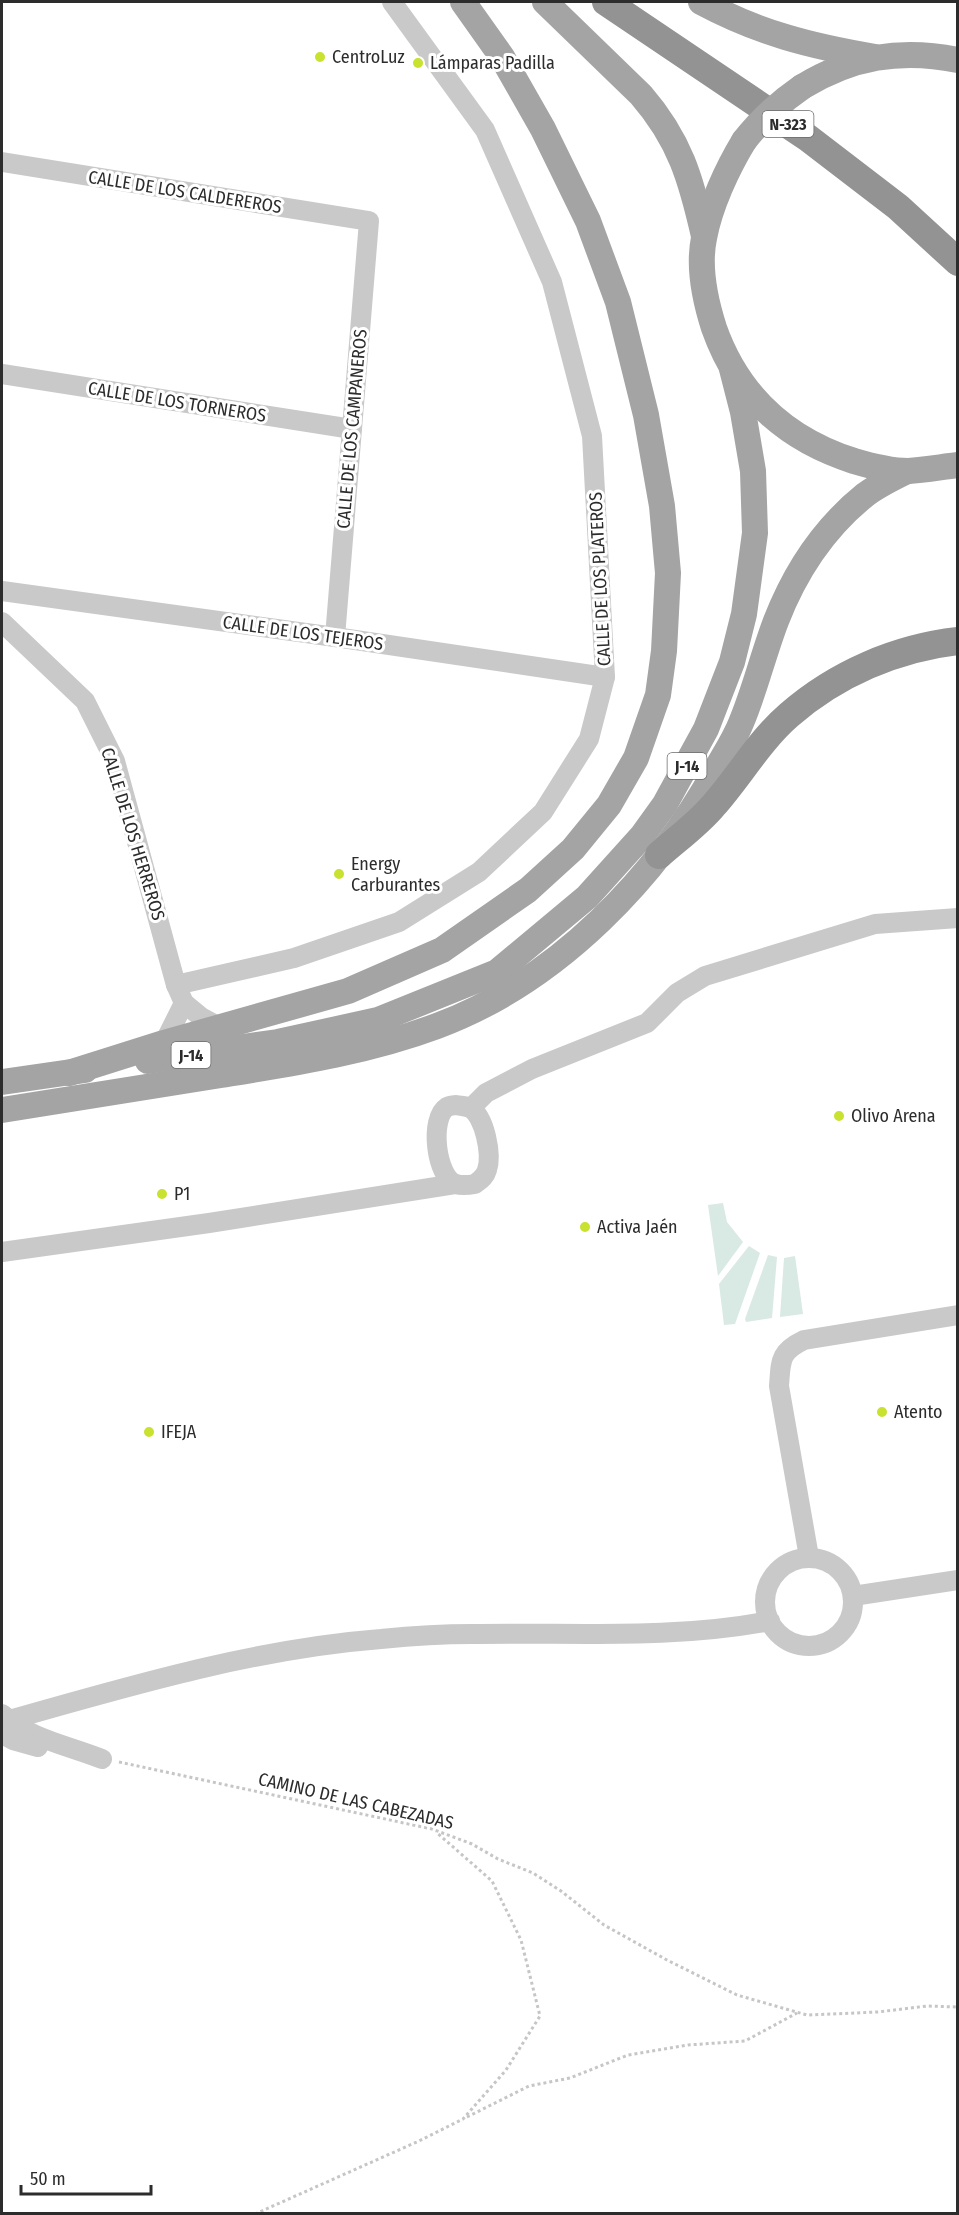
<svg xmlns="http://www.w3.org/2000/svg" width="959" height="2215" viewBox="0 0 959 2215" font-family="'Fira Sans Condensed',sans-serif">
  <rect width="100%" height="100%" fill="#fff"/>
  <g fill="#d9e9e4">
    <path d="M723 1203 727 1222 743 1242 718 1276 708 1205Z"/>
    <path d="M749 1246 760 1253 735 1324 724 1325 719 1284Z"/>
    <path d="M768 1255 777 1257 772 1318 746 1322 745 1319Z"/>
    <path d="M795 1256 803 1314 780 1317 784 1258Z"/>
  </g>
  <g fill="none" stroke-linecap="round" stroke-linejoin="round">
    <g stroke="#c6c6c6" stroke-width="3" stroke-dasharray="3 3" stroke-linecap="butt">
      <path d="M119 1762 432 1829 472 1844 498 1859 533 1873 561 1891 604 1925 667 1960 737 1995 807 2015 878 2012 927 2006 958 2007"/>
      <path d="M467 2117 529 2086 570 2078 628 2055 688 2045 745 2041 797 2013"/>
      <path d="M255 2214 419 2141 463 2119 506 2070 540 2016 521 1940 492 1881 436 1832"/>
    </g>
    <g stroke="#c9c9c9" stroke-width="20">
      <path d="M2 162 369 221 335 637"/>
      <path d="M2 374 352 429"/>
      <path d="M2 591 335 637 605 677"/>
      <path d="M2 622 85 701 115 761 176 985 184 1003 164 1043"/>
      <path d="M176 985 294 958 399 922 479 872 543 812 589 739 605 677 592 436 552 282 485 130 392 2"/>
      <path d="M184 1003 201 1017 227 1031"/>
      <path d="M456 1105C461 1106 466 1106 470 1108 485 1116 492 1155 487 1170 485 1177 480 1180 475 1184 469 1185 462 1186 456 1184 436 1178 429 1118 447 1107 448 1106 455 1105 456 1105Z"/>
      <path d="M471 1108 486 1093 532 1069 647 1023 677 993 705 976 875 924 958 918"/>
      <path d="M2 1252 209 1223 455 1184"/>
      <path d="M809 1557 779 1386C781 1361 779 1352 804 1340L958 1315"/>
      <circle cx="809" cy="1602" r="44"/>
      <path d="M853 1596 958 1580"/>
      <path d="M2 1714C30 1739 67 1745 102 1759"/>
      <path d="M2 1722C126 1687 252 1649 381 1639 411 1636 442 1634 472 1634 571 1632 671 1640 770 1621"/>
      <path d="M2 1734 13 1740 38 1747"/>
    </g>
    <g stroke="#a4a4a4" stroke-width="26">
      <path d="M545 2 641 95C680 140 691 179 704 236"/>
      <path d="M701 2C759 33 810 46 875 57"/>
      <path d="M802 87C851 57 900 48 958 60"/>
      <path d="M744 141C727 169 710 206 704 238 698 267 705 300 714 328 738 396 785 439 854 461 871 466 889 471 908 471 924 470 941 467 958 465"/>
      <path d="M148 1061 278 1042 378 1020 497 972 587 897 642 836 665 804 706 729 732 662 744 614 755 533 753 471 743 412 732 369"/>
      <path d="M69 1073 164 1043 348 991 442 950 528 890 573 849 609 805 636 758 658 695 664 651 668 573 662 506 646 415 618 302 588 221 543 129 502 57 463 2"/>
      <path d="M2 1082 85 1070"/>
      <path d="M2 1110C75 1098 148 1086 221 1075 295 1063 367 1052 437 1026 558 981 658 876 718 766 726 752 735 738 741 723 755 690 763 655 776 621 795 572 824 528 865 495 878 485 893 478 907 471"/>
    </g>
    <g stroke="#939393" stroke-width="28">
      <path d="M606 2 808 138 898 207 958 262"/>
      <path d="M659 855C677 839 698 824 713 806 739 777 759 741 789 715 836 674 896 648 958 641"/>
    </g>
    <path stroke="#a4a4a4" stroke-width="26" d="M744 141C761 119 779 103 802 87"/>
  </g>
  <g fill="#c9e12f" stroke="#fff" stroke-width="2">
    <circle cx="320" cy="57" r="6"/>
    <circle cx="418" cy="63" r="6"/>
    <circle cx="339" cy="874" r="6"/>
    <circle cx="839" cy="1116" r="6"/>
    <circle cx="162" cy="1194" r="6"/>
    <circle cx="585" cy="1227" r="6"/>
    <circle cx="882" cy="1412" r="6"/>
    <circle cx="149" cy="1432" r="6"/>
  </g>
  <g text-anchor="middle" stroke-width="6" stroke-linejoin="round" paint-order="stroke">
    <g fill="#fff" stroke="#6b6b6b" stroke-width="1.5">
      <rect x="762.5" y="111" width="51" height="26" rx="4.5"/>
      <rect x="667.5" y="753" width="39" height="26" rx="4.5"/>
      <rect x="171.5" y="1042" width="39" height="26" rx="4.5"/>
    </g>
    <g font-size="16" font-weight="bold" fill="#2c2c2c">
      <text x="788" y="130">N-323</text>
      <text x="687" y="772">J-14</text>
      <text x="191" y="1061">J-14</text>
    </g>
    <g font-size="18" fill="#2c2c2c" stroke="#fff" text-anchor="start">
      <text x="332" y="63">CentroLuz</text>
      <text x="430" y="69">Lámparas Padilla</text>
      <text x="351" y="870">Energy<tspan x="351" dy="21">Carburantes</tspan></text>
      <text x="851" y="1122">Olivo Arena</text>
      <text x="174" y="1200">P1</text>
      <text x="597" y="1233">Activa Jaén</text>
      <text x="894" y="1418">Atento</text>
      <text x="161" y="1438">IFEJA</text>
    </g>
    <g font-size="18" fill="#2c2c2c" stroke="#fff">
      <text transform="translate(185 192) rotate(9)" y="6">CALLE DE LOS CALDEREROS</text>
      <text transform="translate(177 402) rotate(9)" y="6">CALLE DE LOS TORNEROS</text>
      <text transform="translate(352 429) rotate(-85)" y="6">CALLE DE LOS CAMPANEROS</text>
      <text transform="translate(600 579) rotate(-93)" y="6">CALLE DE LOS PLATEROS</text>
      <text transform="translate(303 633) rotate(8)" y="6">CALLE DE LOS TEJEROS</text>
      <text transform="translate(133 834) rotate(73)" y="6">CALLE DE LOS HERREROS</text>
      <text transform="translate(356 1801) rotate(13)" y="6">CAMINO DE LAS CABEZADAS</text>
    </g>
  </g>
  <rect width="959" height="2215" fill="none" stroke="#2c2c2c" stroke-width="6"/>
  <path d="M21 2185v9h130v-9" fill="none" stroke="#2c2c2c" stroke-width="3"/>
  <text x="30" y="2185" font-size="18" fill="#2c2c2c" stroke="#ffffff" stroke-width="4.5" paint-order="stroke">50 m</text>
</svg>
